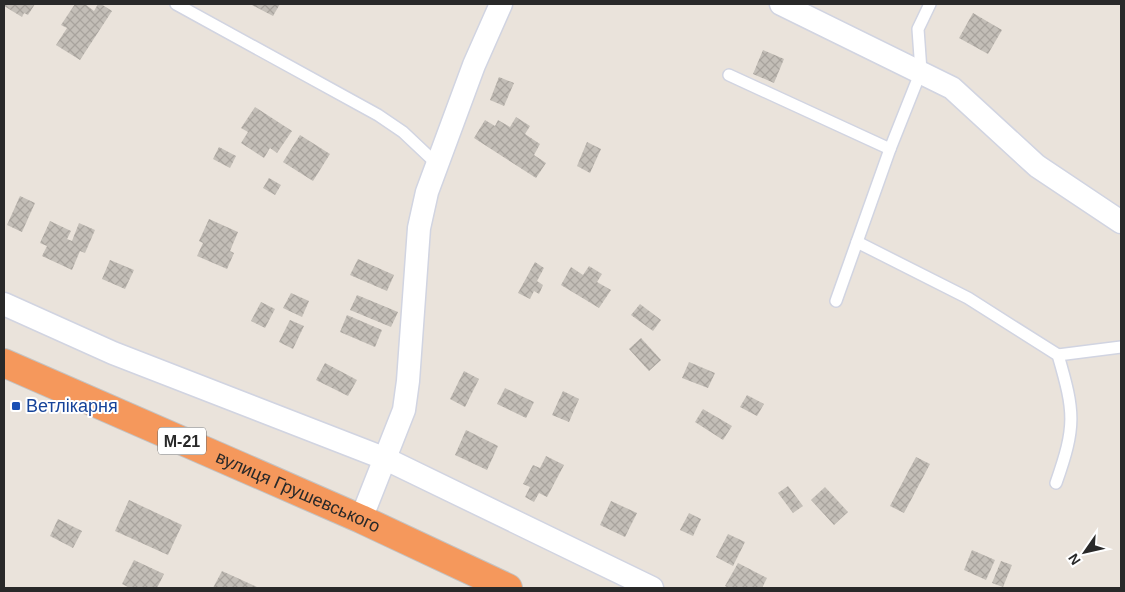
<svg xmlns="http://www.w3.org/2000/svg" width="1125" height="592" viewBox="0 0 1125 592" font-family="Arial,sans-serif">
  <defs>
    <pattern id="building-cross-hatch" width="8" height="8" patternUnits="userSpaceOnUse" patternTransform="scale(1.25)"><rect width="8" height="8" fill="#c3beb7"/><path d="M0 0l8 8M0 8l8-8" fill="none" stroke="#a8a39d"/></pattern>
  </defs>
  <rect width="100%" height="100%" fill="#eae3db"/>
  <g fill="url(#building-cross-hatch)">
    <path d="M5 4H35L28 15 24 13 22 17 4 6Z"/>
    <path d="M75 4H85L94 11 98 4H101L112 11 80 60 56 45 67 28 61 25Z"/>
    <path d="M250 4H280L273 16Z"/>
    <path d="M973 13 1002 30 988 54 959 38Z"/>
    <path d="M763 50 784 59 774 83 753 74Z"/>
    <path d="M499 77 514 83 504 106 490 100Z"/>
    <path d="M255 107 292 131 277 153 270 148 264 158 241 143 248 132 241 128Z"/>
    <path d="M516 117 530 126 525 134 540 144 534 155 546 163 536 178 474 138 485 120 495 126 498 120 510 127Z"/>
    <path d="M300 135 330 154 313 181 283 162Z"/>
    <path d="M587 142 601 149 590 173 577 166Z"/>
    <path d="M219 147 236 156 230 168 213 159Z"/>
    <path d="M269 178 281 185 275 195 263 188Z"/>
    <path d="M20 196 35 203 22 232 7 225Z"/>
    <path d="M209 219 238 232 230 251 234 253 227 269 197 256 203 243 199 241Z"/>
    <path d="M50 221 71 231 67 239 72 241 79 223 95 230 85 253 80 251 72 270 42 256 47 246 40 243Z"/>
    <path d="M358 259 394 275 387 291 350 275Z"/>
    <path d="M110 260 134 270 125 289 102 279Z"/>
    <path d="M535 262 544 268 537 281 543 285 539 294 534 291 530 299 518 293Z"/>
    <path d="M589 266 602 274 597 282 611 290 599 308 561 285 571 267 583 275Z"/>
    <path d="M291 293 309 301 302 317 283 308Z"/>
    <path d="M357 295 398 312 391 327 350 310Z"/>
    <path d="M261 302 275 309 265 328 251 321Z"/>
    <path d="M640 304 661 320 653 331 631 315Z"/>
    <path d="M347 315 382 330 375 347 340 332Z"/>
    <path d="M290 320 304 326 293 349 279 342Z"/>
    <path d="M641 338 661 360 649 371 629 349Z"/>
    <path d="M689 362 715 373 708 388 682 378Z"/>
    <path d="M325 363 357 380 348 396 316 380Z"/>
    <path d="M464 371 479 379 465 407 450 399Z"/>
    <path d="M505 388 534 402 526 418 497 404Z"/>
    <path d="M563 391 579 399 569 422 552 415Z"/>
    <path d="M747 395 764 404 757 416 740 407Z"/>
    <path d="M703 409 732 426 723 440 695 422Z"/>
    <path d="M466 430 498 446 487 470 455 455Z"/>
    <path d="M546 456 564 465 547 497 539 493 534 502 525 497 530 487 523 484 533 465 540 468Z"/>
    <path d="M916 457 930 464 904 513 890 506Z"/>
    <path d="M788 486 803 506 793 513 778 493Z"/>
    <path d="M825 487 848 512 834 525 811 500Z"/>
    <path d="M129 500 182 525 168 555 115 531Z"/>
    <path d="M611 501 637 513 625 537 600 525Z"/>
    <path d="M689 513 701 519 693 536 680 530Z"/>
    <path d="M58 519 82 531 73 548 50 536Z"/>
    <path d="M728 534 745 542 733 566 716 557Z"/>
    <path d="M972 550 995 560 986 580 964 570Z"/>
    <path d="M134 560 164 574 157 588H130L122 584Z"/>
    <path d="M1001 561 1012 565 1003 587 992 583Z"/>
    <path d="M738 563 767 578 762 588H729L725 586Z"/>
    <path d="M222 571 259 588H213Z"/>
  </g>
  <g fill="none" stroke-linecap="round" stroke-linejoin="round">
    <defs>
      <g id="lane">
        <path d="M176 4 378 115 403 132 438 165"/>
        <path d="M729 75 890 149"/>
        <path d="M857 242 968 298 1058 355C1075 413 1076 426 1056 483"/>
        <path d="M836 301 890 149 921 71 918 29 930 4"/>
        <path d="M1058 355 1121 347"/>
      </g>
      <g id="street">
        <path d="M781 4 952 88 1037 166 1121 222"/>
        <path d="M4 304 113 353 386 459 652 588"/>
        <path d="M361 519 404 410 408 381 419 228 427 192 474 65 501 4"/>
      </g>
      <g id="highway">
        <path id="s1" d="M4 363 361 519 508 588"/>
      </g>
    </defs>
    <use href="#lane" stroke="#d1d4e1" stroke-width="14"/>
    <use href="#street" stroke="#d1d4e1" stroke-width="25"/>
    <use href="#highway" stroke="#c3c3c3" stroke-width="30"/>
    <use href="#lane" stroke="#fff" stroke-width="11"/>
    <use href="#street" stroke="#fff" stroke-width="22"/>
    <use href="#highway" stroke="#f5985c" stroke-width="28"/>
  </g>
  <rect fill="#1a4fb4" stroke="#fff" stroke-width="2" x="11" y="401" width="10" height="10" rx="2.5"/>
  <g text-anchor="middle" stroke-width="4" stroke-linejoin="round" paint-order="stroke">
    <rect fill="#fff" stroke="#696969" stroke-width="1" x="158" y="427.5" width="48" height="27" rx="4"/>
    <g font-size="16" font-weight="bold" fill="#292929">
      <text x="182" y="447">М-21</text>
    </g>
    <g font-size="18" fill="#164399" stroke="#fff" text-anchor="start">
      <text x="26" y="412">Ветлікарня</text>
    </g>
    <g font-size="18" fill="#292929" stroke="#fff">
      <text dy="6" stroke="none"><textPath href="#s1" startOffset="321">вулиця Грушевського</textPath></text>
    </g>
  </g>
  <rect width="1125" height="592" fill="none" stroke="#292929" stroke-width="10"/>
  <g transform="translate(1085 552) rotate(236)" stroke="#ffffff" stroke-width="4" paint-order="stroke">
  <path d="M0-4L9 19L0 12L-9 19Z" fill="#292929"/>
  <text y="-8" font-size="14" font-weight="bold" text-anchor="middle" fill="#292929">N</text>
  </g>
</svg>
